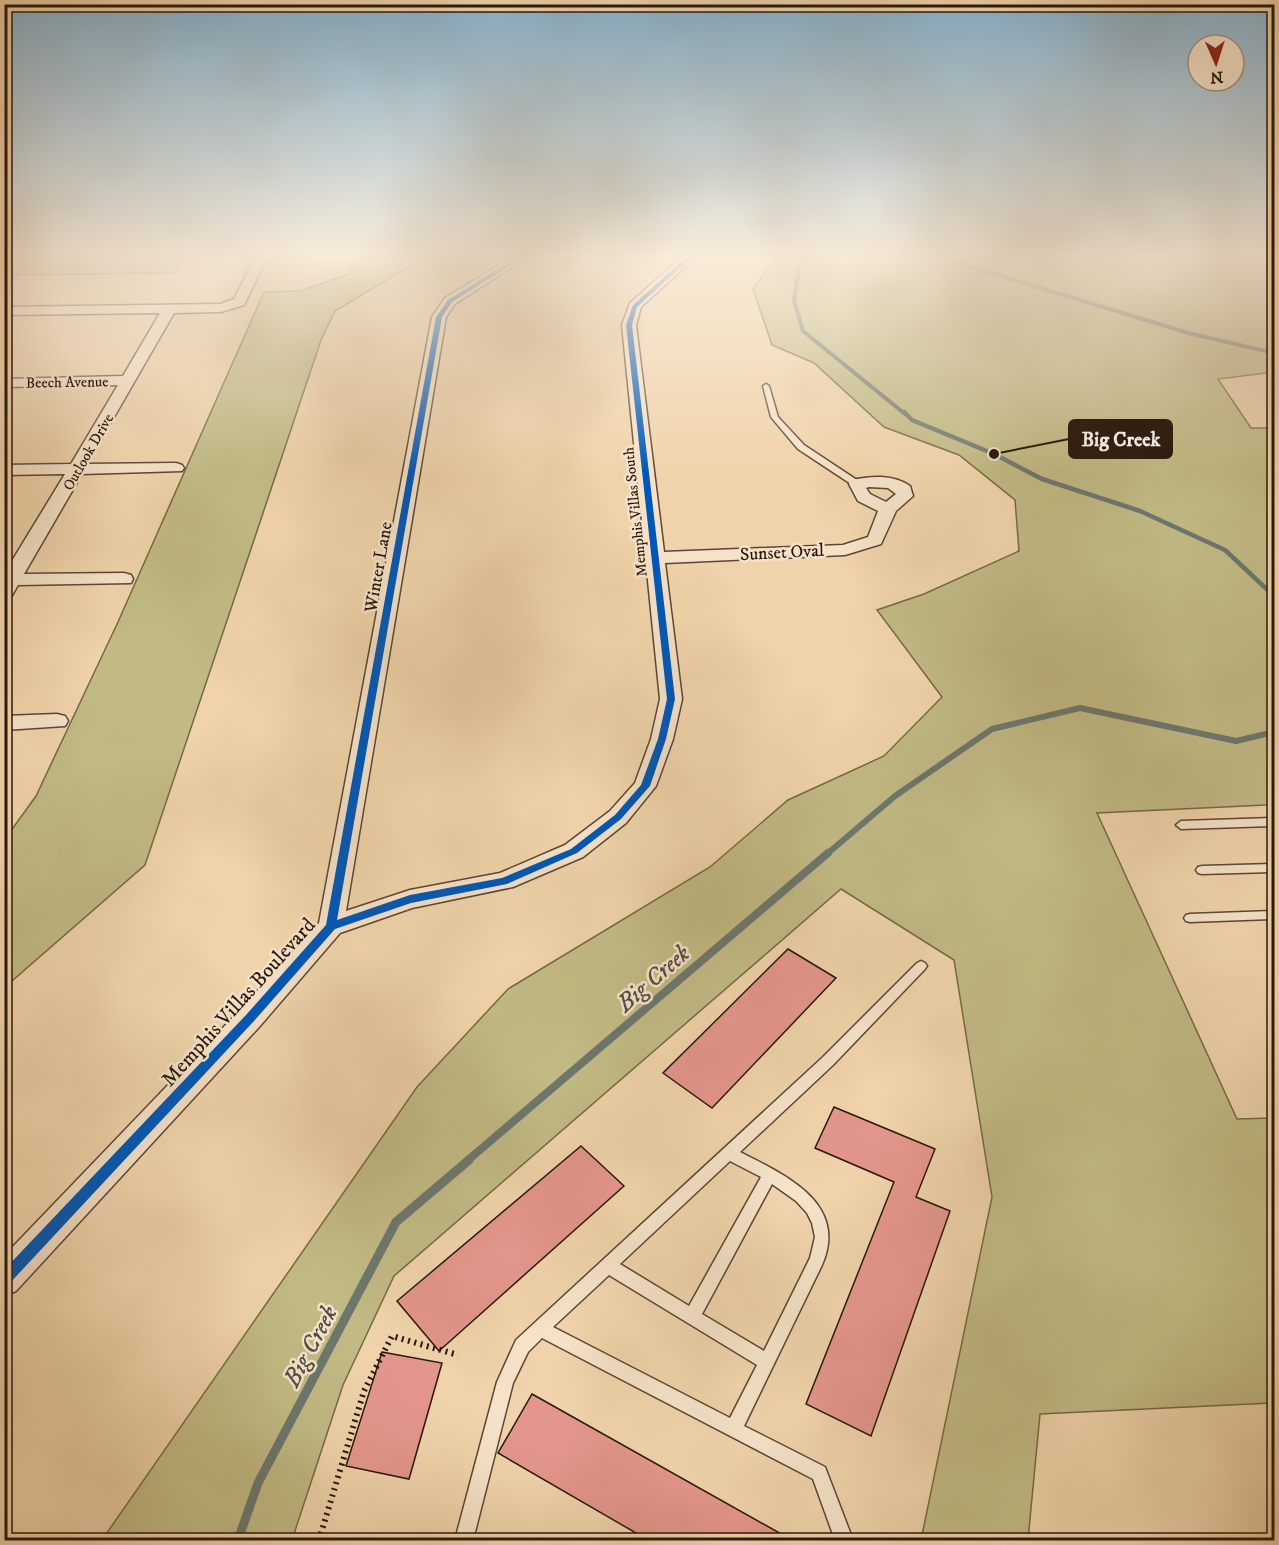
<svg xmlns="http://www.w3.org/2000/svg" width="1279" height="1545" viewBox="0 0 1279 1545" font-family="'IM FELL DW Pica',serif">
  <rect width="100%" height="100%" fill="#f0d3aa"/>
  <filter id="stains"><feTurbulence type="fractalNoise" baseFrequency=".00333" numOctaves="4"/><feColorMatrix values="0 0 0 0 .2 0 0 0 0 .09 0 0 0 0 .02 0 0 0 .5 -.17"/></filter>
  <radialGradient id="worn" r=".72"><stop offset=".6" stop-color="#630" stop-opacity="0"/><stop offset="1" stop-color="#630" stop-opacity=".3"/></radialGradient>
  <g fill="#c1ba84" stroke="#746948" stroke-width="1.5">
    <path d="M5 256H186L176 273 5 275Z"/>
    <path d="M358 256H427L335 311 321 340 145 865 5 987V839L36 796 118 622 264 292 300 291 350 274Z"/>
    <path d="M784 256H1274V372L1218 379 1251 428H1274V801L1266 805 1097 813 1237 1119 1274 1118V1403L1040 1414 1028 1540H921L992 1197 954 960 841 889 394 1276 343 1385 292 1540H102L417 1087 508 989 710 867 788 800 884 756 942 697 877 610 924 594 1019 551 1015 500 959 455 884 427 814 363 772 345 753 289 772 263Z"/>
  </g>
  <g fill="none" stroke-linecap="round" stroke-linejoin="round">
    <g stroke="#6d776e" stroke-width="4">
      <path d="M814 256 800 263 794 300 803 331 905 414"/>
      <path d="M935 256 1192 334 1274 353"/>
    </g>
    <path stroke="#6d776e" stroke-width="4.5" d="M904 412 912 420 994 454 1042 479 1140 511 1225 550 1274 596"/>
    <path stroke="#6d776e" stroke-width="6" d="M827 854 895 796 992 729 1080 708 1236 741 1274 732"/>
    <path stroke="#6d776e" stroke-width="8" d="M467 1161 828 853"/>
    <path stroke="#6d776e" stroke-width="9" d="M238 1540 258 1483 396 1222 469 1160"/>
  </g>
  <g fill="#e4968c" stroke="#28180c" stroke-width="1.5">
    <path d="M788 949 836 978 712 1108 663 1073Z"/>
    <path d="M834 1107 935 1149 916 1197 950 1211 871 1436 806 1404 894 1182 815 1148Z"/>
    <path d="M581 1146 624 1186 439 1351 397 1301Z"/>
    <path d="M382 1352 442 1363 409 1479 346 1466Z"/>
    <path d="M532 1394 792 1540H648L498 1453Z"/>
  </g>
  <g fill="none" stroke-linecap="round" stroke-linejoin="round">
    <defs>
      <g id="lane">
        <path d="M766 384 769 386 778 417 804 445 860 482V486H854L798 449 771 417 763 386Z"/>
        <path d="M1274 818V826L1181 829 1176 825 1181 821Z"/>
        <path d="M1274 864V872L1202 874 1198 873 1196 870 1198 867 1202 866Z"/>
        <path d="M1274 911V919L1190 922 1186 921 1184 918 1186 915 1190 914Z"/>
        <path d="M921 961 925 963 927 966 925 969 833 1065 740 1152C785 1175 849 1203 822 1265L744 1426 825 1467 853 1540H835L813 1479 542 1338 528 1352 513 1383 473 1540H455L497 1382 516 1340 823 1057 917 963ZM730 1161 761 1177 689 1306 620 1264ZM772 1184 796 1201 807 1213 812 1223 815 1237 810 1258 764 1351 702 1314ZM609 1275 757 1365 730 1418 553 1327Z"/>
      </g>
      <g id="street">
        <path d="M256 256H268L244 305 221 312 174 313 87 464 176 463 182 465 184 468 182 471 82 474 24 574 124 573 131 575 133 579 131 583 18 585 11 597 4 599V574L65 474 4 475V465L71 464 118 385 4 387V379L123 376 160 313 4 315V307L220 304 234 299Z"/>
        <path d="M514 256H529L455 304 446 317 346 911 410 890 500 873 565 845 610 811 635 783 651 739 660 699 622 325 630 303 683 256H697L641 307 636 325 664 552 843 545 868 537 878 511 858 501 849 484 851 480C871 476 893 474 910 486L913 496 896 511 881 544 845 555 665 563 682 699 673 739 656 786 626 823 583 857 513 887 412 908 340 933 260 1026 16 1291 4 1296V1256L240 1010 319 923 432 317 445 298ZM869 487 888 488 896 494 886 502 870 494 866 488Z"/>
        <path d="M57 714 65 716 68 721 65 726 4 730V716Z"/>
      </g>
    </defs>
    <use href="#lane" stroke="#5a4734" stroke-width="3"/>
    <use href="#street" stroke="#5a4734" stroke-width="3"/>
    <path stroke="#28180c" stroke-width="6" stroke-dasharray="2 4.5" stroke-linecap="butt" d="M319 1540 364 1391 392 1336 458 1355"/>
    <use href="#lane" fill="#f5e2c8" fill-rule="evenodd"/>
    <use href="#street" fill="#f5e2c8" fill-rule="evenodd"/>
    <defs>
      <path id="cycleway" d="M519 256H525L452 302 442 317 337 920 410 895 502 878 571 849 615 815 641 785 658 739 667 699 626 325 633 305 688 256H693L637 307 632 325 675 699 666 739 650 786 621 819 577 853 507 884 411 903 335 929 254 1021 9 1284 4 1286V1270L246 1015 326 925 436 317 448 300Z"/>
    </defs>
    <use href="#cycleway" stroke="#f5e2c8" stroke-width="4"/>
    <use href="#cycleway" fill="#0057b8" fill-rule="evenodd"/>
  </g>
  <linearGradient id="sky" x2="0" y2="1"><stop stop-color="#89b5d2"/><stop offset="0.54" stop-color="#f8ebd9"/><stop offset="1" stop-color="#f8ebd9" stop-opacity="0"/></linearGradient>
  <rect width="1279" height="473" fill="url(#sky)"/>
  <g text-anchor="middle" stroke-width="5" stroke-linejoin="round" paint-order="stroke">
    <g font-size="15" fill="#28180c" stroke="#f5e2c8">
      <text transform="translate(67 382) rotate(-1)" y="5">Beech Avenue</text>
      <text transform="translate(88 452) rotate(-60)" y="5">Outlook Drive</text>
      <text transform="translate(635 512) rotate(-96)" y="5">Memphis Villas South</text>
    </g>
    <g font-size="18" fill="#28180c" stroke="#f5e2c8">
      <text transform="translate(782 552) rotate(-3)" y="6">Sunset Oval</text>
      <text transform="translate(378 567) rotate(-80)" y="6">Winter Lane</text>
    </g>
    <g font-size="21" fill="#28180c" stroke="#f5e2c8">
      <text transform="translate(238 1002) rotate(-48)" y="7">Memphis Villas Boulevard</text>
    </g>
    <g font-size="24" font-style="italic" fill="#504f45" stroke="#f5e2c8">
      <text transform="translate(653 978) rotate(-41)" y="8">Big Creek</text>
      <text transform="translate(310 1346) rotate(-62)" y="8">Big Creek</text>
    </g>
  </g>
  <path fill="none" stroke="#28180c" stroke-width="2" d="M994 454L1069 439"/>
  <circle fill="#28180c" stroke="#f5e2c8" stroke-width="2" cx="994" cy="454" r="6"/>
  <rect fill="#28180c" stroke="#28180c" stroke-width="2" x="1069" y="420" width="103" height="38" rx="6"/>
  <g font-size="20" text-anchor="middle" font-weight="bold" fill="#fff">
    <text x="1121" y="446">Big Creek</text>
  </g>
  <rect width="1279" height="1545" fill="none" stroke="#f0d3aa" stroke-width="24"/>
  <rect x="6" y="6" width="1267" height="1533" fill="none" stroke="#28180c" stroke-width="3"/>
  <rect x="12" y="12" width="1255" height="1521" fill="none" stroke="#28180c" stroke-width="1.5"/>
  <g transform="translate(1216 63) rotate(177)"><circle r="28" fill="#f5e2c8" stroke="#a3917d" stroke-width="1.5"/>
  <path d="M0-4.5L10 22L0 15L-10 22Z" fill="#8f2418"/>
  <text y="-9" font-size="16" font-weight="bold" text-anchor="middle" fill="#28180c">N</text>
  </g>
  <rect width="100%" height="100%" filter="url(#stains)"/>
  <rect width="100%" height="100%" fill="url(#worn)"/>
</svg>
